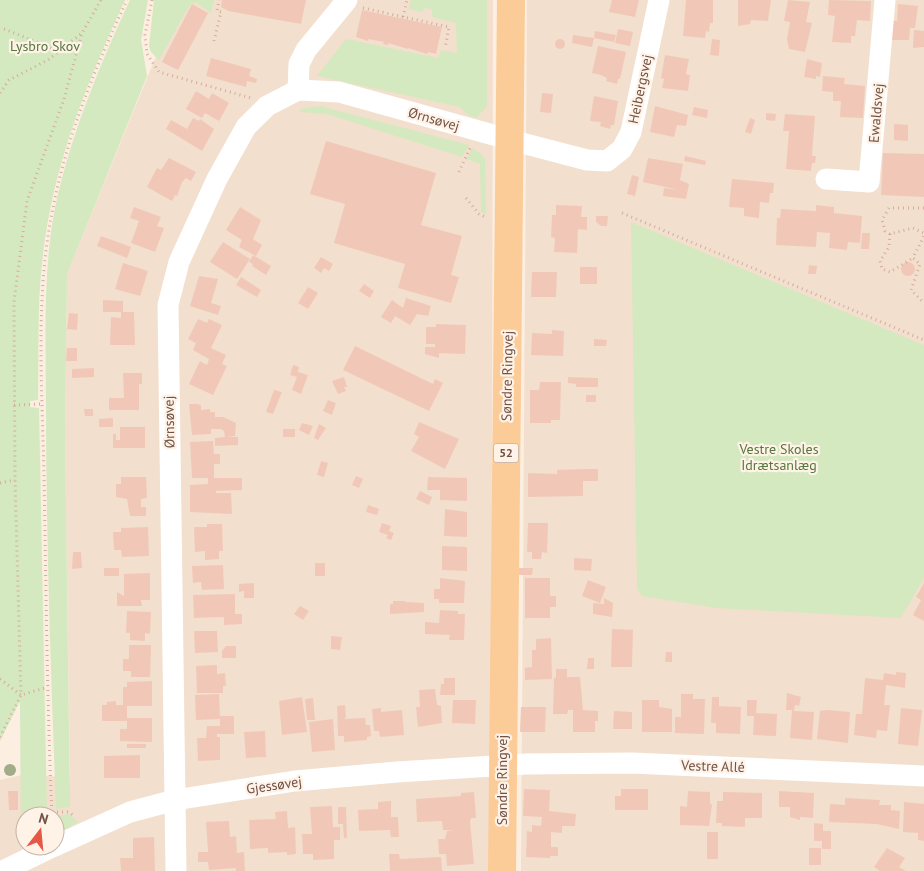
<svg xmlns="http://www.w3.org/2000/svg" width="924" height="871" viewBox="0 0 924 871" font-family="'PT Sans',sans-serif">
  <rect width="100%" height="100%" fill="#fceee0"/>
  <g fill="#f3dfce" fill-rule="evenodd">
    <path d="M179 0H493L491 871H0V780L22 775 70 777 65 435 67 274ZM25 816H55V846H25Z"/>
    <path d="M527 0H924V871H521Z"/>
  </g>
  <g fill="#d4e9bf">
    <path d="M0 0H125C85 87 52 167 42 263 37 308 39 355 38 400L30 401V407L39 408 47 816H25V845L21 846 20 701 0 741Z"/>
    <path d="M130 0H148L141 40 147 76 67 274 65 435 70 807 56 809C51 674 46 539 46 404 46 334 42 262 58 194 74 127 101 62 130 0Z"/>
    <path d="M154 0H214L211 13 195 2 189 6 159 60 151 52 149 46Z"/>
    <path d="M411 0H487V106L476 118 468 115 460 107 317 76 346 39 438 58 441 50 457 53 456 23 432 17V9L424 8 422 12 409 9Z"/>
    <path d="M320 106 469 145 462 157 327 114 299 112 300 109Z"/>
    <path d="M472 148 480 153 485 159 486 215 481 212 480 164 467 159Z"/>
    <path d="M631 222 924 345V578L901 618 716 608 642 596 637 589Z"/>
    <path d="M68 814 78 822 57 835 56 816Z"/>
  </g>
  <g fill="#f1c8b8">
    <path d="M222 0H306L301 24 228 11 221 7Z"/>
    <path d="M612 0H639L635 17 609 12Z"/>
    <path d="M686 0H713V23H710L709 32 706 31 705 38 683 36Z"/>
    <path d="M738 0H771L768 21 751 20 750 24 738 26Z"/>
    <path d="M788 0 810 2 806 22 812 23 805 52 789 49 787 39 790 22 784 21Z"/>
    <path d="M829 0 871 1 870 21 857 20 855 36H851V43L832 42 835 16 828 15Z"/>
    <path d="M192 4 208 13 178 70 162 62Z"/>
    <path d="M898 4 918 6 915 28H910L909 40H887L889 20 897 21Z"/>
    <path d="M362 10 442 27 436 54 428 52 427 54 408 48V49L388 43V45L383 44 384 42 368 39V41L356 37Z"/>
    <path d="M618 29 633 32 630 46 615 43Z"/>
    <path d="M914 30 924 31V47L913 48Z"/>
    <path d="M595 31 616 35 614 42 594 38 592 47 572 43 573 35 594 38Z"/>
    <circle cx="560" cy="44" r="5"/>
    <path d="M712 39 720 40 719 56 710 55Z"/>
    <path d="M598 46 626 52 620 79H618L617 84 606 81 607 78 601 75 592 73Z"/>
    <path d="M665 55 689 59 686 74 690 75 688 91 662 88 664 79 661 78Z"/>
    <path d="M211 58 251 69 249 76 257 79 256 83 247 81 246 87 206 76Z"/>
    <path d="M807 59 822 63 820 77 816 76V79L804 77Z"/>
    <path d="M823 76 845 78 844 84 865 86 863 118 840 117 841 101H833V92L822 91Z"/>
    <path d="M196 91 209 99 212 93 229 103 219 121 205 113 202 118 186 109Z"/>
    <path d="M542 93 553 94 551 113 540 112Z"/>
    <path d="M594 96 618 101 614 125H611L610 129 600 126 601 122 590 121Z"/>
    <path d="M655 106 688 115 686 126 677 125 674 137 650 132Z"/>
    <path d="M694 107 708 110 707 118 692 115Z"/>
    <path d="M766 113 776 114 775 121 766 120Z"/>
    <path d="M785 114 815 116 812 156H816L815 163H812L811 171 786 169 789 131H783Z"/>
    <path d="M193 118 199 121 200 119 214 129 202 151 166 129 171 120 187 129Z"/>
    <path d="M750 118 755 120 751 134 745 132Z"/>
    <path d="M894 124 908 125V141L894 140Z"/>
    <path d="M326 141 436 173 421 225 462 236 451 275 459 277 451 303 398 288 405 264 334 243 345 204 310 194Z"/>
    <path d="M883 153 924 154V197L881 195Z"/>
    <path d="M685 156 706 161 705 165 684 161Z"/>
    <path d="M169 158 196 172 191 181 186 178 182 182 177 196 175 195 172 201 147 187 157 168 161 170Z"/>
    <path d="M648 158 683 164 680 180 689 184 686 199 663 196 664 188 679 190 643 182Z"/>
    <path d="M632 175 639 177 635 196 627 194Z"/>
    <path d="M732 179 774 183 773 193H770L769 203 760 202 759 218 744 216V208L729 207Z"/>
    <path d="M556 205 582 206 581 217H587V230L578 229 577 253 554 252 555 238 551 237 552 215H556Z"/>
    <path d="M816 205 834 207V213L862 216 860 243 848 242 847 250 829 248 830 233 817 232 816 247 776 245 777 218H780L781 209 816 211Z"/>
    <path d="M134 207 161 217 157 226 164 228 155 252 131 243 139 221 130 218Z"/>
    <path d="M240 207 261 220 253 239 262 245 256 256 239 247 242 240 226 230Z"/>
    <path d="M596 216H608L607 226H601L596 222Z"/>
    <path d="M862 233H870L869 249H861Z"/>
    <path d="M101 236 131 247 127 258 97 246Z"/>
    <path d="M223 242 250 259 237 279 210 262Z"/>
    <path d="M253 255 271 266 266 275 252 266 253 264 249 262Z"/>
    <path d="M321 257 333 264 329 271 324 268 321 273 314 268Z"/>
    <circle cx="908" cy="269" r="7"/>
    <path d="M123 263 148 271 140 296 115 289Z"/>
    <path d="M809 265 817 266 816 274H808Z"/>
    <rect x="580" y="267" width="17" height="17"/>
    <path d="M532 272H557L556 297H531Z"/>
    <path d="M199 276 218 279 211 303 221 306 218 315 190 306Z"/>
    <path d="M241 277 261 290 257 297 236 285Z"/>
    <path d="M364 284 374 291 370 298 359 291Z"/>
    <path d="M308 287 318 293 308 309 298 303Z"/>
    <path d="M406 298 431 306 428 316 417 314 410 325 395 316 391 323 381 317 392 300 403 308Z"/>
    <path d="M103 300 123 301V312H134L135 345H110L111 317 121 318V312H103Z"/>
    <path d="M69 313 78 314 77 330 67 329Z"/>
    <path d="M198 319 207 323 209 319 222 325 211 348 226 355 222 364 227 366 213 395 189 384 200 361 207 365 209 359 193 350 196 343 188 339Z"/>
    <path d="M436 324 466 325 465 354 439 353V358L425 354V347H435V344H426V327H436Z"/>
    <path d="M552 330 564 331 563 356 531 355 532 333 552 334Z"/>
    <path d="M594 339 607 340 606 346H594Z"/>
    <path d="M355 346 433 384 435 379 443 383 429 411 343 370Z"/>
    <path d="M67 348H77V361H66Z"/>
    <path d="M293 365 299 367 298 372 308 375 301 394 292 390 297 377 290 375Z"/>
    <path d="M94 368V377L72 378V369Z"/>
    <path d="M123 373H142V384H139V410H109V398H124Z"/>
    <path d="M344 377 347 387H344L346 391 338 394 332 381Z"/>
    <path d="M568 377 598 378V387H576V384L568 383Z"/>
    <path d="M540 382H561L560 420H551V423H530V390H539Z"/>
    <path d="M274 390 282 392 273 414 266 412Z"/>
    <rect x="586" y="395" width="10" height="7"/>
    <path d="M328 400 336 403 332 415 323 411Z"/>
    <path d="M189 404H197L201 405V410L210 409V412H215V417H223L236 423 235 436 227 437H238V445L215 446V438L225 437 224 431 221 429H211V434L192 435Z"/>
    <path d="M84 409H93V416H85Z"/>
    <path d="M113 418V427H99V419Z"/>
    <path d="M419 422 459 439 445 469 411 451 419 437 414 434Z"/>
    <path d="M302 423 313 426 309 435 299 430Z"/>
    <path d="M319 424 326 428 318 440 314 438Z"/>
    <path d="M120 427H145V448H113V434H116V440H120Z"/>
    <rect x="283" y="429" width="12" height="8"/>
    <path d="M213 441 214 454H220V464H214V478H242V490L216 491V493H231L232 514 190 512V485L208 484V478H192L190 442Z"/>
    <path d="M321 461 328 463 324 477 317 475Z"/>
    <path d="M584 469H598V481H583V496L528 497V473L557 474V470Z"/>
    <path d="M356 476 363 479 359 488 352 485Z"/>
    <path d="M121 477H146L147 498 141 499V507H146V516H130L127 499 116 497V484H121Z"/>
    <path d="M428 477 467 478V501L440 500V490H427Z"/>
    <path d="M420 491 432 497 429 505 416 499Z"/>
    <path d="M368 505 379 509 377 515 366 512Z"/>
    <path d="M445 509 467 512V537L444 536Z"/>
    <path d="M382 523 391 526 389 531 394 533 391 540 386 538 388 535 379 532Z"/>
    <path d="M528 523H548L547 553 542 552 541 559H532V552H527Z"/>
    <path d="M207 524H222L223 551H219V559L205 560V551L195 552 194 527H207Z"/>
    <path d="M148 527 149 556 122 557 121 550H114L113 532H121V528Z"/>
    <path d="M442 546 467 547V571L442 570Z"/>
    <path d="M73 552H81L82 568 72 569Z"/>
    <path d="M574 558 592 559 591 571 574 570Z"/>
    <rect x="315" y="563" width="10" height="13"/>
    <path d="M223 565 224 589 202 590 201 582 193 583 192 566Z"/>
    <rect x="104" y="568" width="15" height="8"/>
    <path d="M517 568H533L532 575H518Z"/>
    <path d="M150 573V600H141L142 606H117V592L124 596V574Z"/>
    <path d="M440 578 465 581 464 603H439V599H434V589H440Z"/>
    <path d="M525 578H550V596H556V607H550V618H525Z"/>
    <path d="M588 580 606 587 600 603 582 596Z"/>
    <path d="M254 583V598H244V591L239 592V584Z"/>
    <path d="M924 583V621L913 615 921 600 916 597Z"/>
    <path d="M235 594V614H242V624L224 625V617L194 618 193 595Z"/>
    <path d="M604 598 613 603 612 617 593 614V603L604 604Z"/>
    <path d="M393 601H405L406 604V602L424 603V612L390 614V604H393Z"/>
    <path d="M300 606 309 611 303 620 294 614Z"/>
    <path d="M440 610 458 611V614H465L464 640H449L450 635 425 634V622L439 623Z"/>
    <path d="M127 611 151 612 150 634 145 633V641L130 640V633H126Z"/>
    <path d="M612 629 633 630 632 667H611Z"/>
    <path d="M194 631H217L218 652 195 653Z"/>
    <path d="M331 636 342 637 340 650 331 649Z"/>
    <path d="M551 638 552 679 525 680V668L532 667V650H536V639Z"/>
    <path d="M129 645H151L150 677H131V671H123V659H129Z"/>
    <path d="M226 646H236V658H222V651Z"/>
    <path d="M666 652H672V662H665Z"/>
    <path d="M588 658H594V669H587Z"/>
    <path d="M217 665V674L225 673 226 686H223V693H197L196 666Z"/>
    <path d="M556 669H567V677H580L583 710 598 711V721H595V732H573V710H568L567 714H553L554 678H556Z"/>
    <path d="M896 672 906 673 905 688 886 685 884 705H890L887 731 877 730 876 738 854 735 856 714H862L865 678 883 680 884 673 896 675Z"/>
    <path d="M444 678H455V695H440L441 684H444Z"/>
    <path d="M152 681V706H127V718H152V742L120 741V729H127V721H102V705H107V702L116 701V705H123V687H127V682Z"/>
    <path d="M435 689 437 705 441 706 442 723 418 727 416 707H420L419 690Z"/>
    <path d="M787 693 801 697 799 706 795 705 794 711 814 712 812 740 790 738 792 710H786Z"/>
    <path d="M219 694 220 716H234V734H217V737H220V760L198 761 197 738H206L207 726H220V719L196 720 195 695Z"/>
    <path d="M681 694H693V699H705L704 734 675 733V717H681Z"/>
    <path d="M302 697 307 732 282 735 279 701Z"/>
    <path d="M712 697H719V706L741 707 740 734 716 733V723H711Z"/>
    <path d="M313 698 315 720H307L305 699Z"/>
    <path d="M453 700H476L475 724 452 723Z"/>
    <path d="M642 700H659V707L672 709V732H642Z"/>
    <path d="M747 700H757L756 713 777 714 776 736 753 735 754 716H747Z"/>
    <path d="M345 705 346 717 344 719 365 718 366 725H370L371 736 367 737V740L344 742V736H338L337 706Z"/>
    <path d="M521 707H546L545 732H520Z"/>
    <path d="M381 708V712L402 710 404 735 380 737 379 731H374L372 709Z"/>
    <path d="M901 708 922 710 918 746 898 744Z"/>
    <path d="M827 710 850 712 848 743 817 739 820 711Z"/>
    <path d="M614 711 632 712V729H613Z"/>
    <path d="M333 719 335 750 312 752 309 722Z"/>
    <path d="M265 731 266 757 246 758 244 732Z"/>
    <rect x="127" y="744" width="19" height="4"/>
    <path d="M140 755V778H104V756Z"/>
    <path d="M524 789 550 790 549 811 576 814 575 826H562V833L551 832V847H558V856H550V858L526 857 527 831 532 832V825L541 826 542 817 523 816Z"/>
    <path d="M621 789H648V810H615V796H621Z"/>
    <path d="M8 791H18V810H9Z"/>
    <path d="M688 791 710 792V804H712L709 826 680 825V806L687 807Z"/>
    <path d="M779 791 814 793 813 818 800 817V820L790 817V807H779Z"/>
    <path d="M474 792 476 818H471L470 821 474 864 447 866 446 854H439L438 839H445L447 831 454 830H443L442 821 417 822 416 799 461 796V793Z"/>
    <path d="M723 792 762 793V818H745V827L722 826V823H716L717 801H723Z"/>
    <path d="M845 798 880 800 879 805H891V810L900 811 899 829 877 824 829 822 830 804 845 805Z"/>
    <path d="M391 801V817H398L399 837H391L390 830 359 831 358 810 378 809V802Z"/>
    <path d="M904 802 924 804V841L918 840V833L903 832Z"/>
    <path d="M332 806 333 827H340V840H334V859L313 860V854H303L302 834H312L310 807Z"/>
    <path d="M338 807H346L347 838H344L343 824H338Z"/>
    <path d="M287 811 288 828 295 827 296 854 287 855V852L268 853V848L250 849 249 820 276 819 275 812Z"/>
    <path d="M229 821 230 837 236 836 237 853 244 852 245 871H236V868L209 870 208 862H198V852H208L206 822Z"/>
    <path d="M814 823 823 824V831H831V849H822V841H814Z"/>
    <rect x="707" y="832" width="11" height="27"/>
    <path d="M154 837 155 871H121L120 858H133V838Z"/>
    <rect x="809" y="848" width="12" height="17"/>
    <path d="M887 848 905 858 899 867 906 871H880L874 867Z"/>
    <path d="M389 854H399L400 859 441 857 442 871H390Z"/>
  </g>
  <g fill="none" stroke-linecap="round" stroke-linejoin="round">
    <g stroke="#d5ac9b" stroke-width="3" stroke-dasharray="1 4" stroke-linecap="butt">
      <path d="M152 0 145 35 147 54 159 72 251 98"/>
      <path d="M363 8 449 27 445 48"/>
      <path d="M403 17 407 0"/>
      <path d="M4 29 59 51"/>
      <path d="M214 41 221 12 217 11 219 0"/>
      <path d="M0 93 9 80 48 60 82 33 101 0"/>
      <path d="M459 172 470 148"/>
      <path d="M466 198 479 214 487 218"/>
      <path d="M924 208H889L882 220 885 231 890 234 913 228 924 233C923 242 916 249 913 258L920 264 911 290 924 303"/>
      <path d="M622 213 924 340"/>
      <path d="M890 234 889 247 880 261 882 269 890 272 913 258"/>
      <path d="M14 405 42 404"/>
      <path d="M0 483 15 480"/>
      <path d="M0 679 21 695 15 480 14 302 27 201 64 99 82 33"/>
      <path d="M0 737 21 695 48 687"/>
      <path d="M52 812H69L75 817"/>
      <path d="M52 816C47 702 46 588 44 474 42 387 35 293 53 208 67 135 96 66 127 0"/>
    </g>
    <g stroke="#fff" stroke-width="21">
      <path d="M298 90 299 64 306 50 347 0"/>
      <path d="M826 179 869 182 885 0"/>
      <path d="M55 846 130 812 175 800 295 781 397 772 526 764 632 763 924 776"/>
      <path d="M3 871 54 846"/>
      <path d="M176 871 168 305 179 262 217 179 246 127 267 106 298 90 339 92 522 143 587 160 607 161 622 149 631 132 659 0"/>
    </g>
    <path stroke="#fbcc98" stroke-width="28" d="M502 871 511 0"/>
  </g>
  <circle fill="#a1ad88" cx="10" cy="770" r="6"/>
  <g text-anchor="middle" stroke-width="4.5" stroke-linejoin="round" paint-order="stroke">
    <rect fill="#fff2e6" stroke="#9c8277" stroke-width="1" x="493.5" y="443.5" width="25" height="19" rx="4"/>
    <g font-size="12" font-weight="bold" fill="#725248">
      <text x="506" y="457">52</text>
    </g>
    <g font-size="14" fill="#567840" stroke="#fff2e6">
      <text x="45" y="51">Lysbro Skov</text>
      <text x="779" y="454">Vestre Skoles<tspan x="779" dy="16">Idrætsanlæg</tspan></text>
    </g>
    <g font-size="14" fill="#725248" stroke="#fff2e6">
      <text transform="translate(640 89) rotate(-78)" y="5">Heibergsvej</text>
      <text transform="translate(876 113) rotate(-85)" y="5">Ewaldsvej</text>
      <text transform="translate(434 119) rotate(16)" y="5">Ørnsøvej</text>
      <text transform="translate(507 376) rotate(-89)" y="5">Søndre Ringvej</text>
      <text transform="translate(169 422) rotate(-91)" y="5">Ørnsøvej</text>
      <text transform="translate(713 766) rotate(2)" y="5">Vestre Allé</text>
      <text transform="translate(502 780) rotate(-90)" y="5">Søndre Ringvej</text>
      <text transform="translate(274 785) rotate(-8)" y="5">Gjessøvej</text>
    </g>
  </g>
  <g transform="translate(40 831) rotate(16)"><circle r="24" fill="#fff2e6" stroke="#c7b2a7"/>
  <path d="M0-4L9 19L0 12L-9 19Z" fill="#e65845"/>
  <text y="-8" font-size="14" font-weight="bold" text-anchor="middle" fill="#725248">N</text>
  </g>
</svg>
